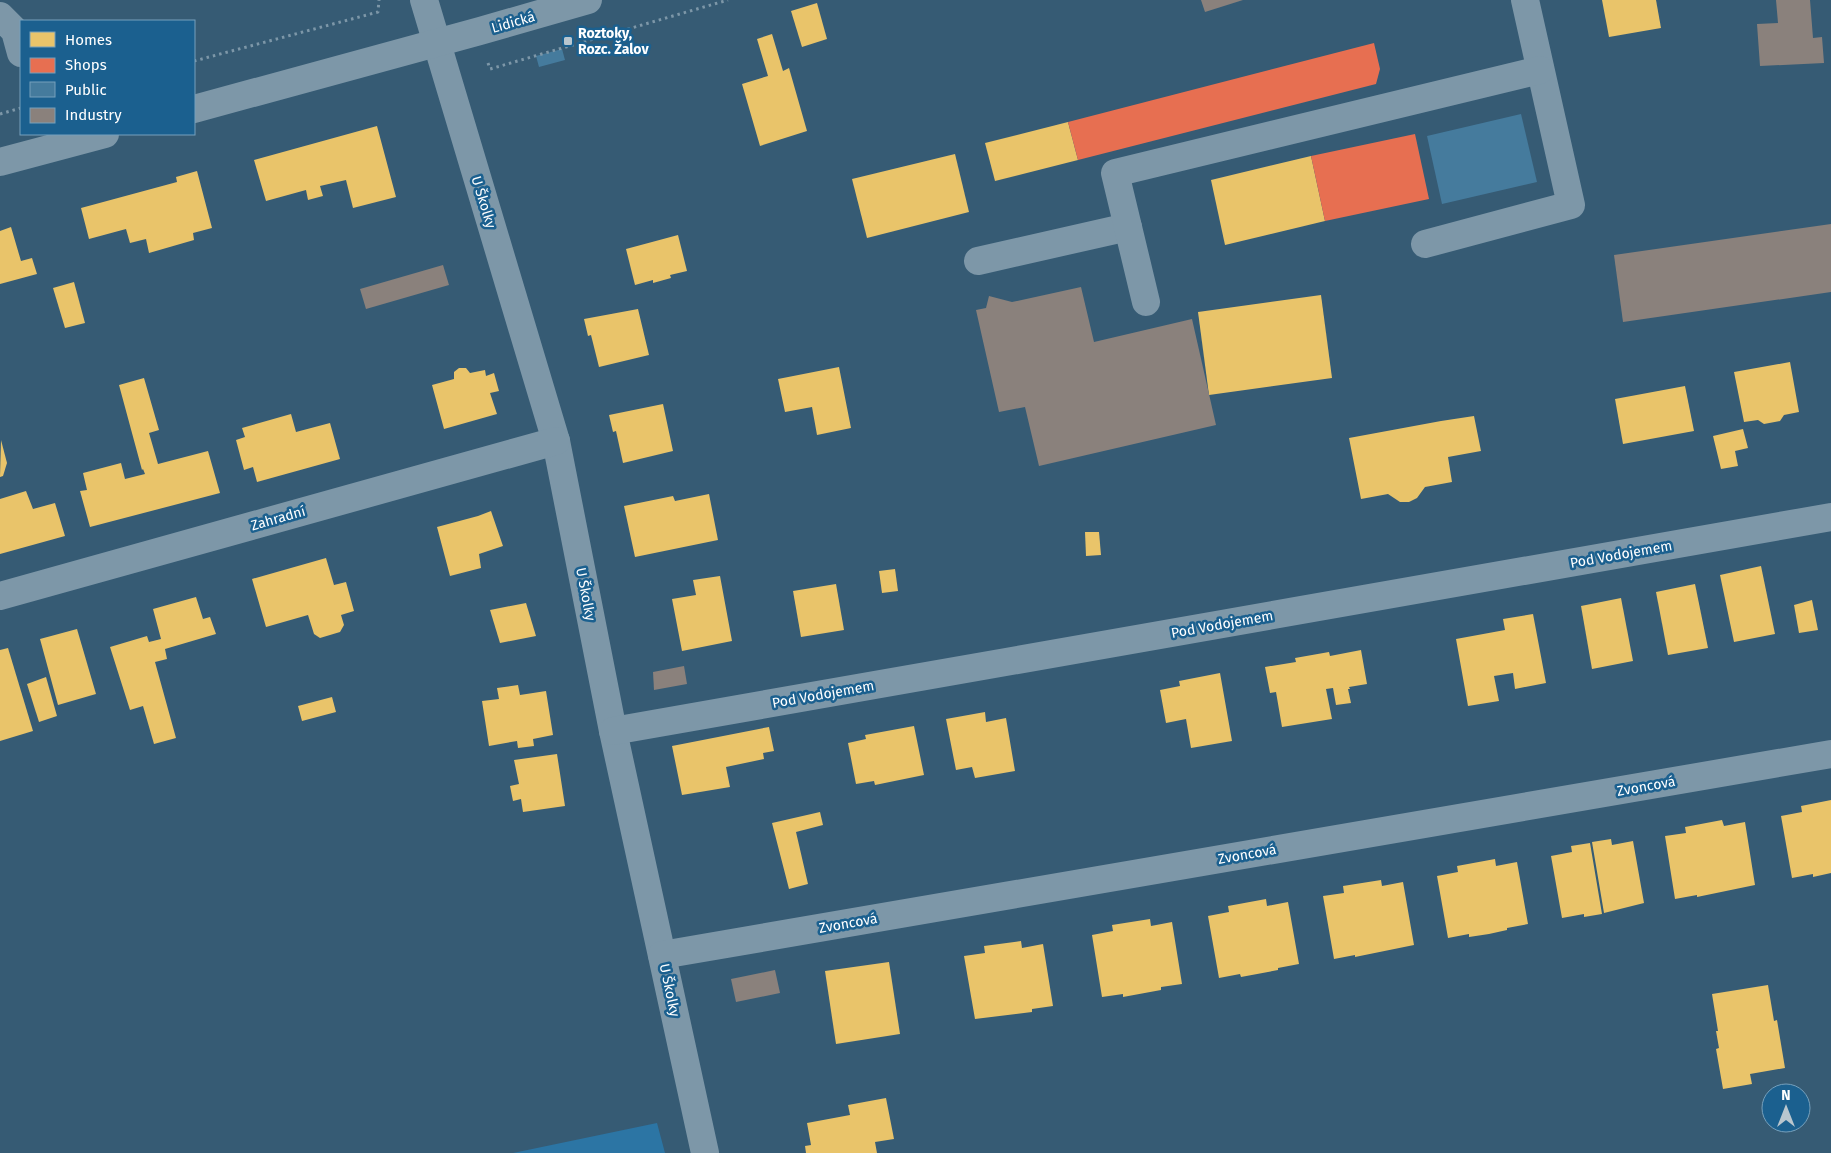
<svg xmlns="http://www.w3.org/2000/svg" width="1831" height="1153" viewBox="0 0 1831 1153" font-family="'Fira Sans',sans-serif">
  <rect width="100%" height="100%" fill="#365b74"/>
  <path fill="#2c75a4" d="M657 1123 665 1153H513Z"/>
  <g fill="#e9c46a">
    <path d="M1602 0H1656L1661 28 1609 37Z"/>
    <path d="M817 3 827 39 802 47 791 11Z"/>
    <path d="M772 34 783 71 789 68 807 131 760 146 742 84 768 76 757 39Z"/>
    <path d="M1068 122 1078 160 995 181 985 143Z"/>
    <path d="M377 126 396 197 353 208 346 180 320 186 323 196 308 200 306 190 266 201 254 160Z"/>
    <path d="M955 154 969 212 867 238 852 179Z"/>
    <path d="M1311 156 1325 221 1225 245 1211 180Z"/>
    <path d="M197 171 212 228 193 233 194 240 149 253 146 239 130 243 126 229 89 239 81 208 177 182 176 177Z"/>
    <path d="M11 227 21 261 32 258 37 274 0 284V231Z"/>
    <path d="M678 235 687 271 670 275 671 278 653 283V280L635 285 626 249Z"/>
    <path d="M74 282 85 323 65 328 53 288Z"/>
    <path d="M1321 295 1332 378 1209 395 1198 312Z"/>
    <path d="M638 309 649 355 599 367 591 335 588 336 584 319Z"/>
    <path d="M1790 362 1799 412 1784 415 1780 421 1764 424 1758 420 1744 422 1734 372Z"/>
    <path d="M839 367 851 428 817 435 812 407 785 412 778 379Z"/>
    <path d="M459 368H466L470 373 485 370 486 376 494 373 499 391 490 393 497 414 444 429 432 385 454 379V372Z"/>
    <path d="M144 378 159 430 149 433 158 464 208 451 220 493 90 527 80 491 87 490 83 473 121 463 125 479 145 474 143 469 142 470 119 385Z"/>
    <path d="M1685 386 1694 431 1623 444 1615 399Z"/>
    <path d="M663 404 673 451 623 463 616 431 613 432 609 415Z"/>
    <path d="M291 414 296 432 330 423 340 459 257 482 253 467 244 470 236 440 245 437 242 428Z"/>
    <path d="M1474 416 1481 451 1448 457 1452 482 1425 487 1417 498 1409 502H1400L1388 494 1361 499 1349 438 1441 421Z"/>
    <path d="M1743 429 1748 448 1735 451 1738 466 1721 469 1713 436Z"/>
    <path d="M1 440 7 463 3 476 0 477Z"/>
    <path d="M26 491 33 509 55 503 65 536 0 554V499Z"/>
    <path d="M709 494 718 540 635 557 624 506 673 496 675 501Z"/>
    <path d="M491 511 503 546 479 554 481 568 450 576 437 527 478 516Z"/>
    <path d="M1085 532H1099L1101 555 1086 556Z"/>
    <path d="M326 558 334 585 346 582 354 611 341 615 344 625 340 632 320 638 314 634 308 615 266 627 252 579Z"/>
    <path d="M1761 566 1775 634 1734 642 1720 575Z"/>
    <path d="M895 569 898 591 882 593 879 571Z"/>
    <path d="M720 576 732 641 682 651 672 599 696 595 693 580Z"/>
    <path d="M836 584 844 630 801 637 793 591Z"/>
    <path d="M1695 584 1708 648 1668 655 1656 592Z"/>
    <path d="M196 597 203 619 210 617 216 634 165 649 167 659 155 662 176 738 154 744 143 706 130 710 110 647 147 636 149 642 161 639 153 609Z"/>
    <path d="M1621 598 1633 661 1592 669 1581 606Z"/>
    <path d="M1812 600 1818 630 1799 633 1794 605Z"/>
    <path d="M526 603 536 636 500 643 490 610Z"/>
    <path d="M1533 614 1546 683 1515 689 1513 673 1494 676 1499 701 1468 706 1456 639 1505 630 1503 619Z"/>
    <path d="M77 629 96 694 58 705 40 639Z"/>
    <path d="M8 648 33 731 0 741V650Z"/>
    <path d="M1361 650 1367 684 1349 687 1350 689H1348L1351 703 1336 705 1333 688 1326 689 1332 719 1282 727 1276 692 1270 693 1265 667 1296 662 1295 658 1329 652 1330 656Z"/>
    <path d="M1220 673 1232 741 1191 748 1186 719 1166 723 1160 690 1180 686 1179 681Z"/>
    <path d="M46 677 57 716 39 722 27 684Z"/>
    <path d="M518 685 520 695 546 691 553 735 533 739 534 746 518 748 517 741 489 746 482 701 499 699 497 688Z"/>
    <path d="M332 697 336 712 302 721 298 706Z"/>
    <path d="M985 712 986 722 1006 718 1015 771 975 778 972 767 956 770 946 719Z"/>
    <path d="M914 726 924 775 875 785 874 781 856 784 848 743 866 739 865 735Z"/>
    <path d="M769 727 774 751 763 753 764 759 726 767 730 787 682 795 672 746Z"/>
    <path d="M557 754 565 806 523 812 521 799 513 801 510 786 519 784 514 760Z"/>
    <path d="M1831 800V873L1813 877V874L1792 878 1781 816 1802 812 1801 806Z"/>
    <path d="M820 812 823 825 796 832 808 884 789 889 772 823Z"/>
    <path d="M1722 820 1724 826 1745 822 1755 885 1697 897V895L1675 899 1665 836 1686 833 1685 827Z"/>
    <path d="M1611 839 1612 845 1633 841 1644 903 1604 913 1592 842Z"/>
    <path d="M1590 843 1602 914 1584 917V914L1562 918 1551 856 1572 852 1571 846Z"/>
    <path d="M1495 859 1496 866 1517 862 1528 924 1507 928V930L1489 934 1469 937V934L1448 938 1437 876 1458 872 1457 866Z"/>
    <path d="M1381 880 1382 886 1403 882 1414 945 1355 957V955L1334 959 1323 896 1344 893 1343 886Z"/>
    <path d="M1266 899 1267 906 1288 902 1299 964 1278 968V970L1241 977 1240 974 1219 978 1208 916 1229 912 1228 906Z"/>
    <path d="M1150 919 1151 926 1172 922 1182 984 1161 987V990L1123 997V994L1102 997 1092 935 1113 931 1112 925Z"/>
    <path d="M1021 941 1022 948 1043 944 1053 1006 1032 1009V1012L975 1019 964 956 985 953 984 946Z"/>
    <path d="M889 962 900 1034 836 1044 825 971Z"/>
    <path d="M1768 985 1774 1021 1777 1020 1785 1068 1750 1074 1752 1084 1723 1089 1716 1049 1719 1048 1716 1031H1718L1712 994Z"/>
    <path d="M886 1098 894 1139 875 1142 877 1153H806L805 1146 811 1145 807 1123 850 1115 848 1105Z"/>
  </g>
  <g fill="#e76f51">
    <path d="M1374 43 1380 69 1376 84 1078 160 1068 122Z"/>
    <path d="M1415 134 1429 199 1325 221 1311 156Z"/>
  </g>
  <g fill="#457b9d">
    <path d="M562 49 565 60 539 67 536 56Z"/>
    <path d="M1521 114 1537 182 1442 204 1427 136Z"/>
  </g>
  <g fill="#8a817c">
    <path d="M1201 0H1243L1205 12Z"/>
    <path d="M1776 0H1810L1813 38 1822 37 1824 63 1760 66 1757 24 1778 23Z"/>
    <path d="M1831 224V292L1623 322 1614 255Z"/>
    <path d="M443 265 449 285 366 309 360 289Z"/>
    <path d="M1081 287 1094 342 1192 319 1216 425 1039 466 1025 407 999 412 976 310 986 308 989 296 1012 302Z"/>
    <path d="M684 666 687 684 654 690 653 672Z"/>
    <path d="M775 970 780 993 736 1002 731 979Z"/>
  </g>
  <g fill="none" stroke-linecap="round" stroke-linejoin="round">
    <g stroke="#7d97a8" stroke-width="3" stroke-dasharray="2.5 4" stroke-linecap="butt">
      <path d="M194 61 378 12 379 0"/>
      <path d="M488 63 490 69 728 0"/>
      <path d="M0 114 21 108"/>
    </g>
    <g stroke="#7d97a8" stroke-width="28">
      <path d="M424 0 556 441 613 731 705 1153"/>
      <path d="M0 16 15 31 21 53"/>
      <path d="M194 109 480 31 588 0"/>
      <path d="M0 162 105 134"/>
      <path d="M1425 244 1571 205 1525 0"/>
      <path d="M978 261 1128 227"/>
      <path d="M1146 302 1115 173 1540 70"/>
      <path d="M0 596 556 441"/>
      <path d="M613 731 1831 517"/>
      <path d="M662 955 1831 754"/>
    </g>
  </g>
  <rect fill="#b9c6ce" stroke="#1b608f" stroke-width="2" x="563" y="36" width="10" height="10" rx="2.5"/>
  <g text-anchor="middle" stroke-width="5" stroke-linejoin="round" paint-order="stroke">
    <g font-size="14" fill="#fff" stroke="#1b608f">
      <text transform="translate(513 22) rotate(-16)" y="5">Lidická</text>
      <text transform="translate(484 202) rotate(73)" y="5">U Školky</text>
      <text transform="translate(278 518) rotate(-16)" y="5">Zahradní</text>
      <text transform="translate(1621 554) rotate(-10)" y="5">Pod Vodojemem</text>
      <text transform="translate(586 594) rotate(79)" y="5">U Školky</text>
      <text transform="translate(1222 624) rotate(-10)" y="5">Pod Vodojemem</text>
      <text transform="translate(823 694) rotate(-10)" y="5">Pod Vodojemem</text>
      <text transform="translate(1646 786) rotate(-10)" y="5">Zvoncová</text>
      <text transform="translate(1247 854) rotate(-10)" y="5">Zvoncová</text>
      <text transform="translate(848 923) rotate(-10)" y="5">Zvoncová</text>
      <text transform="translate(670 990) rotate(78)" y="5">U Školky</text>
    </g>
    <g font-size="14" font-weight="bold" fill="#fff" stroke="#1b608f" text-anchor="start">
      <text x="578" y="38">Roztoky,<tspan x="578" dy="16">Rozc. Žalov</tspan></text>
    </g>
  </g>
  <rect x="20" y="20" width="175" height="115" fill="#1b608f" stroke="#76a0bc"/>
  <rect x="30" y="32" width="25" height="15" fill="#e9c46a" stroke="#76a0bc"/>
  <text x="65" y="45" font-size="15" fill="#ffffff">Homes</text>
  <rect x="30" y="58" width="25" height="15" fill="#e76f51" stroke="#76a0bc"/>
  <text x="65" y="70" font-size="15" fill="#ffffff">Shops</text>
  <rect x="30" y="82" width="25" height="15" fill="#457b9d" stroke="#76a0bc"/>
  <text x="65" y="95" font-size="15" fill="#ffffff">Public</text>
  <rect x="30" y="108" width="25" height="15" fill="#8a817c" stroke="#76a0bc"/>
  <text x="65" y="120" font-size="15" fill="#ffffff">Industry</text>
  <g transform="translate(1786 1108)"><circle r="24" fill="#1b608f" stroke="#76a0bc"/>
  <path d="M0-4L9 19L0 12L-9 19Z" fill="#b9c6ce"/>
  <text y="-8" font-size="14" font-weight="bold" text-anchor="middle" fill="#ffffff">N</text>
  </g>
</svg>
